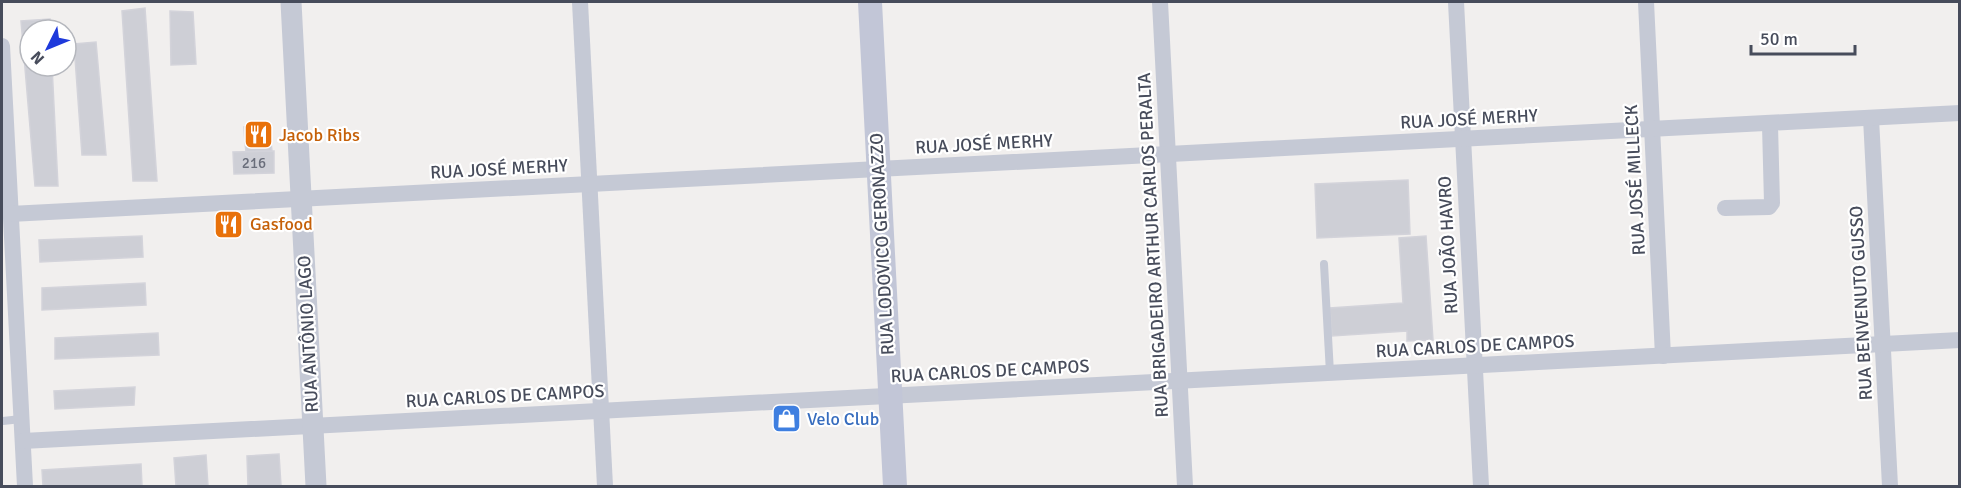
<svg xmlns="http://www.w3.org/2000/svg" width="1961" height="488" viewBox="0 0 1961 488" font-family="Signika,sans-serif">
  <rect width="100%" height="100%" fill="#f1efee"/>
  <g fill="#cecfd6" stroke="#d3d3da" stroke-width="1.5">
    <path d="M145 8 157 181H133L122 11Z"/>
    <path d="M170 11 193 12 196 64 171 65Z"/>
    <path d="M50 19V30H30V66H52L58 186H35L21 21Z"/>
    <path d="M96 42 106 155H82L74 44Z"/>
    <path d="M271 126V142L245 143 244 127Z"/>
    <path d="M271 142 272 151 246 152 245 143Z"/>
    <path d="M274 151V173L234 174 233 152Z"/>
    <path d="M1408 180 1410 234 1317 238 1315 184Z"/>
    <path d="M142 236 143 257 40 262 39 240Z"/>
    <path d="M1426 236 1433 340 1407 341V331L1332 336 1330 308 1403 303 1399 238Z"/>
    <path d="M145 283 146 305 42 310V288Z"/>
    <path d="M158 333 159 355 55 359V338Z"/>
    <path d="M135 387 134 405 55 409 54 391Z"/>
    <path d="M279 454 281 486H248L247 456Z"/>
    <path d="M206 455 208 486H176L174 458Z"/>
    <path d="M141 464 142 486H43L42 470Z"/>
  </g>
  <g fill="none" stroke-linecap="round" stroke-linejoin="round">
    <g stroke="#c5c9d5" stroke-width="8">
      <path d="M1324 264 1330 373"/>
      <path d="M3 421 21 419"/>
    </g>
    <g stroke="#c5c9d5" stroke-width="16">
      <path d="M580 2 605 486"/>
      <path d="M1160 2 1185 486"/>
      <path d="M1456 2 1481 486"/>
      <path d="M1646 2 1663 356"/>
      <path d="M2 46 25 486"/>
      <path d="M1871 118 1890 486"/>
      <path d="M1725 208 1769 207 1772 203 1770 125"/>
      <path d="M10 214 1960 113"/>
      <path d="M23 441 1960 340"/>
    </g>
    <path stroke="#c5c9d5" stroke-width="21" d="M291 2 316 486"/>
    <path stroke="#c2c6d7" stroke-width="24" d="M870 2 895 486"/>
  </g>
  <defs>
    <symbol id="restaurant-square" viewBox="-11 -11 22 22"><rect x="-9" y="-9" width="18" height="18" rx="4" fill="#e8710a" stroke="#fff"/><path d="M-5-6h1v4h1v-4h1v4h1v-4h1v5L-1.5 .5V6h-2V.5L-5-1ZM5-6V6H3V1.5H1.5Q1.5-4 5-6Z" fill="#fff"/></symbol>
    <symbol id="shop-square" viewBox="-11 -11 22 22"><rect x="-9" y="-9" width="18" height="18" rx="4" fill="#3f7fe0" stroke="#fff"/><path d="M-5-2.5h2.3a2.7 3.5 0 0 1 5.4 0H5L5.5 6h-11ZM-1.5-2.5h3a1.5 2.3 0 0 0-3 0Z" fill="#fff"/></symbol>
  </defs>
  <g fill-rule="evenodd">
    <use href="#restaurant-square" x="242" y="118" width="33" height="33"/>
    <use href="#restaurant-square" x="212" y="208" width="33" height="33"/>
    <use href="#shop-square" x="770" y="402" width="33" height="33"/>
  </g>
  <g text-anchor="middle" stroke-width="4.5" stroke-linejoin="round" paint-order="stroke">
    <g font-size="15" fill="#696d7a">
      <text x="254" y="168">216</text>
    </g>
    <g font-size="18" fill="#474c5b" stroke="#fff">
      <text transform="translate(1469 119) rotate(-3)" y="6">RUA JOSÉ MERHY</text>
      <text transform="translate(984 144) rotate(-3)" y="6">RUA JOSÉ MERHY</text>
      <text transform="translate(499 169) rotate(-3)" y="6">RUA JOSÉ MERHY</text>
      <text transform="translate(1635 180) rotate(-93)" y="6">RUA JOSÉ MILLECK</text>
      <text transform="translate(882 244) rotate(-93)" y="6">RUA LODOVICO GERONAZZO</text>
      <text transform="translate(1153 245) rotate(-93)" y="6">RUA BRIGADEIRO ARTHUR CARLOS PERALTA</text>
      <text transform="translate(1448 245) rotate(-93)" y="6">RUA JOÃO HAVRO</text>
      <text transform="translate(1861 303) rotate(-93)" y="6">RUA BENVENUTO GUSSO</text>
      <text transform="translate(308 334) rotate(-93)" y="6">RUA ANTÔNIO LAGO</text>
      <text transform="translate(1475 346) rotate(-3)" y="6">RUA CARLOS DE CAMPOS</text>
      <text transform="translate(990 371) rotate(-3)" y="6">RUA CARLOS DE CAMPOS</text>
      <text transform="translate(505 396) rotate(-3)" y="6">RUA CARLOS DE CAMPOS</text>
    </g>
    <g font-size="18" fill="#c56008" stroke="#fff" text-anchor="start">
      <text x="279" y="141">Jacob Ribs</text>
      <text x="250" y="230">Gasfood</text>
    </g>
    <g font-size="18" fill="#366cbe" stroke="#fff" text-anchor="start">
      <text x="807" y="425">Velo Club</text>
    </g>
  </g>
  <rect width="1961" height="488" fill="none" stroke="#474c5b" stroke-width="6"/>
  <g transform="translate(48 48) rotate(227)"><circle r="28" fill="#ffffff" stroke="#b5b7bd" stroke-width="1.5"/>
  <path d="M0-4.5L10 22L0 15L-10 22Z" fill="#1e39db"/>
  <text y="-9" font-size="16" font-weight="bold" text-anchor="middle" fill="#474c5b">N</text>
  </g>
  <path d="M1751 45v9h104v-9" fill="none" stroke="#474c5b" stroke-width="3"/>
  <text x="1760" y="45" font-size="18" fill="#474c5b" stroke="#ffffff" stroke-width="4.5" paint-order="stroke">50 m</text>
</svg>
